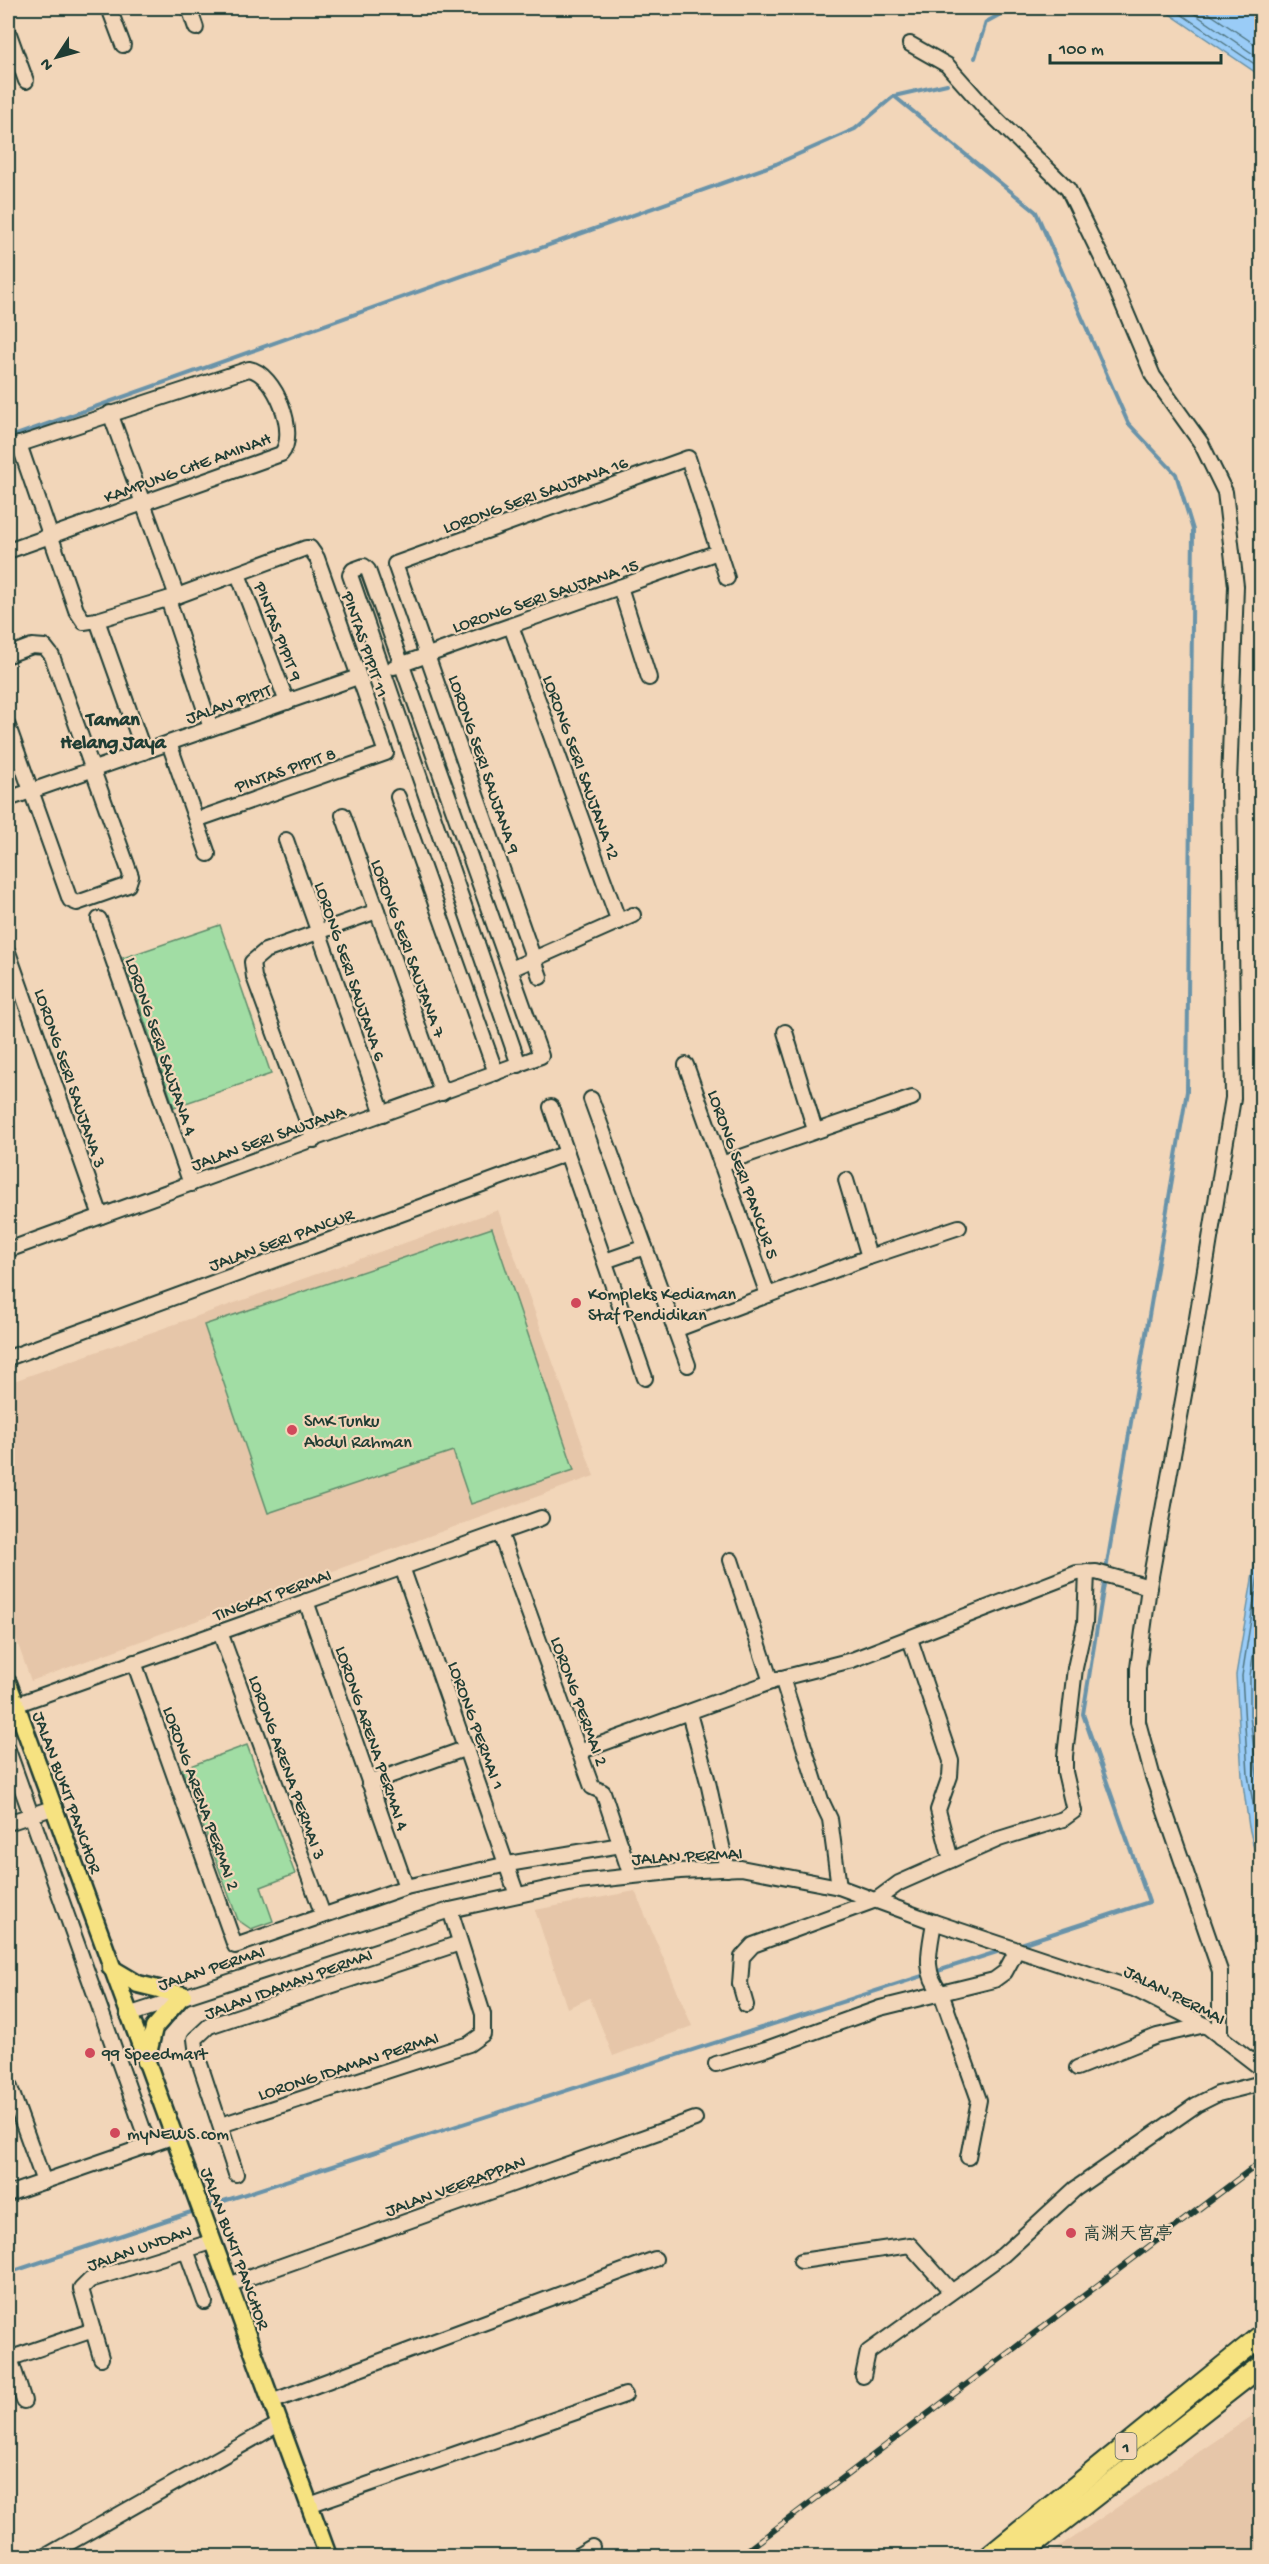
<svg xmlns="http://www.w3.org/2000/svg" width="1269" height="2564" viewBox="0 0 1269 2564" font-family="'Gochi Hand','LXGW WenKai TC',sans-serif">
  <rect width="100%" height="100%" fill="#f2d6b9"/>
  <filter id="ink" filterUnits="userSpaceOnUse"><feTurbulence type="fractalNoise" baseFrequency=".0167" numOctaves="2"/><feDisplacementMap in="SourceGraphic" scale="12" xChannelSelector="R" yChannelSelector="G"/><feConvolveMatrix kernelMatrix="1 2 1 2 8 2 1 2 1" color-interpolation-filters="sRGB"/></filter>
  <g filter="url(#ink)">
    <g fill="#e6c6a9">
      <path d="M498 1210 594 1476 31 1681 8 1616V1383Z"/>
      <path d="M635 1891 692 2026 613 2056 590 1998 567 2008 535 1910Z"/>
      <path d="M1261 2410V2556H1045Z"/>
    </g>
    <g fill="#a1dda4" stroke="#608d6c" stroke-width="1.5">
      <path d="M220 925 271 1074 174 1107 123 958Z"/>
      <path d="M492 1228 574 1470 471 1504 453 1451 268 1513 204 1325Z"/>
      <path d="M247 1745 295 1874 261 1887 273 1921 251 1929 238 1920 182 1769Z"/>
    </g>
    <g fill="#9accf7" stroke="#6993a9" stroke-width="1.5">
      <path d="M1161 8H1261V76Z"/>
      <path d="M1261 1526V1878L1249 1827 1242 1776 1236 1675Z"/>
    </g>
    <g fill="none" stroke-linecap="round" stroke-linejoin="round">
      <g stroke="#507682" stroke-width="1.5">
        <path d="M1172 8 1262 69"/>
        <path d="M1186 8 1262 60"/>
        <path d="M1201 8 1262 49"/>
        <path d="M1262 1550 1242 1676 1248 1775 1262 1853"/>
        <path d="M1262 1598 1250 1676V1716L1262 1817"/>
        <path d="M1262 1656 1259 1677 1262 1741"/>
      </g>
      <g stroke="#6993a9" stroke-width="4">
        <path d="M975 58 986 22 1012 8"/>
        <path d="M894 96 1036 212 1128 423 1176 474 1193 530 1187 1091 1106 1570"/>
        <path d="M8 438 776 164 855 129 894 96 947 84"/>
        <path d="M1018 1945 1149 1902 1083 1714 1105 1578"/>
        <path d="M205 2207 1003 1950"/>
        <path d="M8 2273 197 2210"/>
      </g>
      <defs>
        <g id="minor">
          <path d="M109 8 123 45"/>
          <path d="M189 8 196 28"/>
          <path d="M8 31 26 81"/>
          <path d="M910 44 947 65 986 109 1068 189 1112 279 1153 376 1201 443 1225 492 1236 586 1229 783 1233 1098 1189 1367 1149 1587 1138 1668V1722L1152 1774 1220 1971V2037"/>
          <path d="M110 413 177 596"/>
          <path d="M19 444 76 610 84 622 97 620 177 596 306 548H310L317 558 386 753 196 820"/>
          <path d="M8 448 249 369C275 373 299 434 281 454L8 551"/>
          <path d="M238 574 287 702"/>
          <path d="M620 587 649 678"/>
          <path d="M168 599 211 728"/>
          <path d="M97 620 144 752"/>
          <path d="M511 626 619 922"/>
          <path d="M8 655 32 646 45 647 52 656 131 876 128 885 77 903 70 900 8 726"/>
          <path d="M394 667 718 552"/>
          <path d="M169 743 208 854"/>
          <path d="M398 797 496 1073"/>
          <path d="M8 799 358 677"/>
          <path d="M343 815 442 1093"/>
          <path d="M286 840 383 1114"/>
          <path d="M99 919 191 1184"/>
          <path d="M8 952 101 1216"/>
          <path d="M511 969 633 915"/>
          <path d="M540 977 395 564 688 458 727 578"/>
          <path d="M785 1032 815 1130"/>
          <path d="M686 1065 768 1295"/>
          <path d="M591 1099 688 1365"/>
          <path d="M551 1107 645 1378"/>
          <path d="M314 1140 254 977 252 962 265 951 377 911"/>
          <path d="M721 1164 912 1098"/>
          <path d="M846 1180 869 1257"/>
          <path d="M8 1250 541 1056 368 570 364 566 353 570 350 575 519 1065"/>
          <path d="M605 1261 645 1247"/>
          <path d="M675 1330 869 1257 959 1227"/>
          <path d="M8 1358 567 1153"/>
          <path d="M500 1533 592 1787 603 1792 631 1876"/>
          <path d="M731 1560 771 1682"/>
          <path d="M402 1567 517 1895"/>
          <path d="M306 1601 406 1887"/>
          <path d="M220 1632 323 1915"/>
          <path d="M910 1639 951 1761 950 1776 938 1810 951 1860"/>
          <path d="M134 1662 235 1946 406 1887 508 1864 621 1845"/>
          <path d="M782 1678 821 1800 830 1819 839 1887"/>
          <path d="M15 1705 541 1518"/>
          <path d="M689 1713 708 1782 727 1869"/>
          <path d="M8 1750 149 2146"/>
          <path d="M579 1752 782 1678 852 1660 1077 1573 1096 1572 1149 1587"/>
          <path d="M369 1783 467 1748"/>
          <path d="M8 1823 55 1807"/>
          <path d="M934 1922C930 1949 922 1971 941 1993L979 2100 968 2157"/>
          <path d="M746 2005 740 1984 742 1957 753 1945 876 1900 899 1883 999 1839 1063 1819 1074 1811 1065 1772V1756L1075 1668 1085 1623 1087 1572"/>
          <path d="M128 2015 450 1910 578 1882 680 1871 741 1868 839 1887 934 1922 1134 1989 1205 2025 1262 2069"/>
          <path d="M716 2064 766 2049 880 2008 994 1980 1005 1972 1017 1950"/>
          <path d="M1077 2068 1157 2036 1205 2025"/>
          <path d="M8 2082 44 2182"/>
          <path d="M221 2125 469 2044 483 2034V2014L450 1910"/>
          <path d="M236 2174 197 2055 195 2039 209 2026 460 1943"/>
          <path d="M8 2194 175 2136"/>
          <path d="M186 2250 205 2302"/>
          <path d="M801 2261 910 2245 951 2291"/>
          <path d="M228 2285 695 2119"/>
          <path d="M10 2358 24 2401"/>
          <path d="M101 2358 81 2289 90 2280 211 2242"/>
          <path d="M8 2359 93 2330"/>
          <path d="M863 2376 868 2352 1003 2255 1075 2189 1196 2105 1218 2094 1262 2083"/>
          <path d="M271 2402 655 2259"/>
          <path d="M309 2505 625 2395"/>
          <path d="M46 2556 279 2424"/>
          <path d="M577 2556 592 2547"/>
        </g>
        <g id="major">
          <path d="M8 1683 328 2556"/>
          <path d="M111 1968 138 1984 183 1995"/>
          <path d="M146 2062 154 2028 183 1995"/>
        </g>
        <g id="highway">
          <path d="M990 2556 1262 2335"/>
          <path d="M1018 2556 1262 2365"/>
        </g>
      </defs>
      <use href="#minor" stroke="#1f3d34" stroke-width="18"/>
      <use href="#major" stroke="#1f3d34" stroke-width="21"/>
      <use href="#highway" stroke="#1f3d34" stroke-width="24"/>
      <use href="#minor" stroke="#f2d6b9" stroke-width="14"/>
      <use href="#major" stroke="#f6e281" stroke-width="16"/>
      <use href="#highway" stroke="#f6e281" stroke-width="20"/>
      <defs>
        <path id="rail" d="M741 2555 1262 2161"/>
      </defs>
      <use href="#rail" stroke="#1f3d34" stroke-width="6"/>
      <use href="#rail" stroke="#f2d6b9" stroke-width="4" stroke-dasharray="11" stroke-linecap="butt"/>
    </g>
  </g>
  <g fill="#d1495b" stroke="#f2d6b9" stroke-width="2">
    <circle cx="576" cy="1303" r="6"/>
    <circle cx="292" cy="1430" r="6"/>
    <circle cx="90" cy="2053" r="6"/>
    <circle cx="115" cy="2133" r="6"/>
    <circle cx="1071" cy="2233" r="6"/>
  </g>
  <g text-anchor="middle" stroke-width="4.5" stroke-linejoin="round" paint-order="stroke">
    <rect fill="#f2d6b9" stroke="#5e6b5c" stroke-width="1.5" x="1115.5" y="2433" width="21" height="26" rx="4.5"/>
    <g font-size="16" font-weight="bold" fill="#1f3d34">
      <text x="1126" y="2452">1</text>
    </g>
    <g font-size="18" fill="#1f3d34" stroke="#f2d6b9">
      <text transform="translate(187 467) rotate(-20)" y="6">KAMPUNG CHE AMINAH</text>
      <text transform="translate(535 494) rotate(-20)" y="6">LORONG SERI SAUJANA 16</text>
      <text transform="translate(545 595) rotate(-19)" y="6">LORONG SERI SAUJANA 15</text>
      <text transform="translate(279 631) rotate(69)" y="6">PINTAS PIPIT 9</text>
      <text transform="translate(366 644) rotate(71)" y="6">PINTAS PIPIT 11</text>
      <text transform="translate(228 703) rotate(-19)" y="6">JALAN PIPIT</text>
      <text transform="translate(485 764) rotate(71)" y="6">LORONG SERI SAUJANA 9</text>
      <text transform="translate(582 767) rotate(70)" y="6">LORONG SERI SAUJANA 12</text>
      <text transform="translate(285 769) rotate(-19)" y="6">PINTAS PIPIT 8</text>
      <text transform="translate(409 948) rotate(70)" y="6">LORONG SERI SAUJANA 7</text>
      <text transform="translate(351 971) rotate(71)" y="6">LORONG SERI SAUJANA 6</text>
      <text transform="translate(162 1046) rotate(71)" y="6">LORONG SERI SAUJANA 4</text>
      <text transform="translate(71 1078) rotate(71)" y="6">LORONG SERI SAUJANA 3</text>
      <text transform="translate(268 1137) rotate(-20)" y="6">JALAN SERI SAUJANA</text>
      <text transform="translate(744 1174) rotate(70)" y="6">LORONG SERI PANCUR 5</text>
      <text transform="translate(281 1239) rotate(-20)" y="6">JALAN SERI PANCUR</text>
      <text transform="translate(272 1594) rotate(-20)" y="6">TINGKAT PERMAI</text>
      <text transform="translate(580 1701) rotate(70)" y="6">LORONG PERMAI 2</text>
      <text transform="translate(477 1725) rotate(70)" y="6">LORONG PERMAI 1</text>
      <text transform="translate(373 1738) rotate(71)" y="6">LORONG ARENA PERMAI 4</text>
      <text transform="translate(288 1767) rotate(70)" y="6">LORONG ARENA PERMAI 3</text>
      <text transform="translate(68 1792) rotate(70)" y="6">JALAN BUKIT PANCHOR</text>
      <text transform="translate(202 1798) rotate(70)" y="6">LORONG ARENA PERMAI 2</text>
      <text transform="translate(687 1855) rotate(-3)" y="6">JALAN PERMAI</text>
      <text transform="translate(211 1967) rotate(-18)" y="6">JALAN PERMAI</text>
      <text transform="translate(288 1983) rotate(-20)" y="6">JALAN IDAMAN PERMAI</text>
      <text transform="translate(1175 1994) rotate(27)" y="6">JALAN PERMAI</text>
      <text transform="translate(348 2065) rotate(-18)" y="6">LORONG IDAMAN PERMAI</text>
      <text transform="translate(455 2185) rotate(-20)" y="6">JALAN VEERAPPAN</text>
      <text transform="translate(139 2247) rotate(-19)" y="6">JALAN UNDAN</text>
      <text transform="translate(236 2248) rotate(70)" y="6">JALAN BUKIT PANCHOR</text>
    </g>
    <g font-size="18" fill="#1f3d34" stroke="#f2d6b9" text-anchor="start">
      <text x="588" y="1299">Kompleks Kediaman<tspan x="588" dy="21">Staf Pendidikan</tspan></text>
      <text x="304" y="1426">SMK Tunku<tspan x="304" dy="21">Abdul Rahman</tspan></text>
      <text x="102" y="2059">99 Speedmart</text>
      <text x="127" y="2139">myNEWS.com</text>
      <text x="1083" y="2239">高渊天宫亭</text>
    </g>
    <g font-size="20" font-weight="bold" fill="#1f3d34" stroke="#f2d6b9">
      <text x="113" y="725">Taman<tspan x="113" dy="23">Helang Jaya</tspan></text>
    </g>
  </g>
  <rect width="1269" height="2564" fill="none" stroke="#f2d6b9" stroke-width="30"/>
  <rect x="15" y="15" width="1239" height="2534" fill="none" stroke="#1f3d34" stroke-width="2" filter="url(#ink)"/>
  <g transform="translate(57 57) rotate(234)" stroke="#f2d6b9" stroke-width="4.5" paint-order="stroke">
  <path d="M0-4.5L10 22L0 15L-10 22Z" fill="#1f3d34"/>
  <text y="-9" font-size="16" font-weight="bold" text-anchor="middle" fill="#1f3d34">N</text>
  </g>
  <path d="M1050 54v9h171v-9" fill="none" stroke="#1f3d34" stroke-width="3"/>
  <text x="1059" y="54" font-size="18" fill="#1f3d34" stroke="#f2d6b9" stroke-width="4.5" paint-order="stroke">100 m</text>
</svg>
